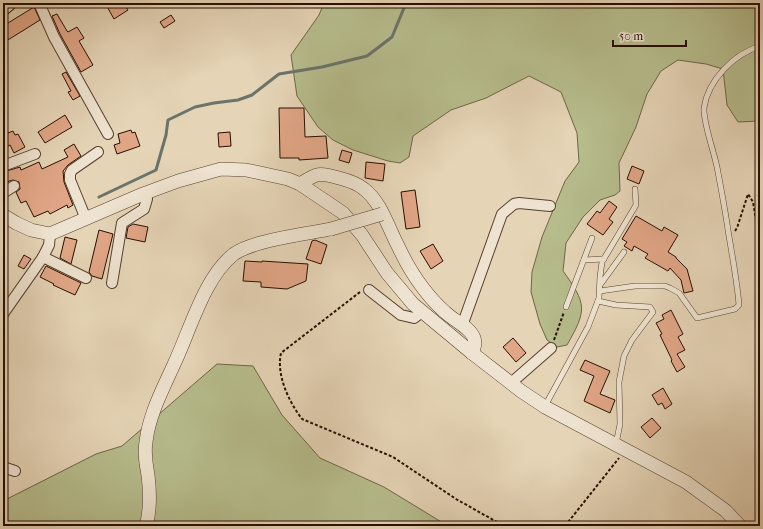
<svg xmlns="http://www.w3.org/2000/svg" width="763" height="529" viewBox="0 0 763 529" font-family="'IM FELL French Canon',serif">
  <rect width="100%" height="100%" fill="#e5d4b6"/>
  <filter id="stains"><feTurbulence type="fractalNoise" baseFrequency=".005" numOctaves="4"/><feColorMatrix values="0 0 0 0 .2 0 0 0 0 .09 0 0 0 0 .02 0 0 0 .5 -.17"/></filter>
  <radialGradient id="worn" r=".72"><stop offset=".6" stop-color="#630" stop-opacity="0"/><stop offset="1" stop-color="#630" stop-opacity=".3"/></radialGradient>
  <g fill="#b6bc8c" stroke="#6f6546">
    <path d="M324 3H760V121L738 122 727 105 723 69 706 64 678 60 661 71 647 94 636 127 619 163 620 191 615 195 600 200 583 217 566 243 563 271C587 304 587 310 567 345L557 347 547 340 540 324 531 292 532 272 542 237 565 181 579 162 577 133 561 92 529 76 486 98 451 110 413 136 409 157 400 163 388 161 353 150 333 140 318 127 297 96 291 55 319 15Z"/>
    <path d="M217 364 253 366 282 415 320 458 384 487 448 526H3V501L96 454 122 446Z"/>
  </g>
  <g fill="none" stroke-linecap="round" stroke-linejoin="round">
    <path stroke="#6a746a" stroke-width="3" d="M99 197 156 170 166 135 168 120 195 107 214 103 238 100 252 95 279 74 322 67 367 56 392 37 406 3"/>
  </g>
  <g fill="#e1a686" stroke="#280e00">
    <path d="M105 3H123L128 10 114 19Z"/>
    <path d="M34 7 40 20 3 43V16L8 23Z"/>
    <path d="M57 14 67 31 68 32 77 27 84 38 79 41 93 65 81 72 60 34 52 16Z"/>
    <path d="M171 15 175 21 164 28 160 22Z"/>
    <path d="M66 72 80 96 73 100 68 92 71 91 62 74Z"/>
    <path d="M279 108H304L305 137 326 136 328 158 299 160V158H280Z"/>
    <path d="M65 115 72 127 45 143 38 132Z"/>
    <path d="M131 130 132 133 135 132 140 146 117 154 114 145 120 143 118 134Z"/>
    <path d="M13 131 15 135 18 134 25 147 14 153 10 145 3 149V135Z"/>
    <path d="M230 132 231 146 219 147 218 133Z"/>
    <path d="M74 144 81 156 68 165 63 171 64 182 73 205 68 208 67 205 50 214 48 211 34 217 26 201 21 203 16 192 20 189 19 182 13 180 3 183V172L20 167 21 170 39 162 42 169 68 157 64 150Z"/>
    <path d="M342 150 352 153 349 163 339 160Z"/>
    <path d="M366 162 385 164 383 181 365 178Z"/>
    <path d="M632 166 644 171 639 184 627 179Z"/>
    <path d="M415 190 420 227 406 229 401 192Z"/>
    <path d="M609 201 617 207 609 219 613 222 603 235 587 224 597 211 600 213Z"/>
    <path d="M636 216 662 231 664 227 678 235 668 252 676 257V258L687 269 693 291 684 293 681 280 670 268 668 271 645 258 648 254 634 246 632 251 624 246 627 242 622 239Z"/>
    <path d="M133 224 148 227 145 242 126 238 128 227Z"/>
    <path d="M99 230 113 234 102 279 92 276 89 272Z"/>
    <path d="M65 237 77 240 71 264 60 258Z"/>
    <path d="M315 240 327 245 321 264 306 259 312 241Z"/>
    <path d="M433 244 443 261 431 269 420 251Z"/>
    <path d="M24 255 31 259 24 269 18 266Z"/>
    <path d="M245 261 262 262V261L308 264 306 281 287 289 261 287V282L243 281Z"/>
    <path d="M46 266 81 283 75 295 53 285 54 284 40 277Z"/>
    <path d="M671 310 683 334 678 337 685 350 677 354 685 367 677 372 671 361 672 360 660 335 662 334 656 323 664 319 662 315Z"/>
    <path d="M513 338 526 353 516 362 503 347Z"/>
    <path d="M585 360 610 371 600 394 615 400 610 413 584 401 594 376 580 370Z"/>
    <path d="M663 388 672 404 665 409 662 403 658 405 652 395Z"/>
    <path d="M652 418 661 428 650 438 641 427Z"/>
  </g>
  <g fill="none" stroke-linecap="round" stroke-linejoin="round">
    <defs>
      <g id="service">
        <path d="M584 260 604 259"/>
        <path d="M600 285 624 252"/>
        <path d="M600 291 635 286H665L670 288 679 293 697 318 735 309 739 305C737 280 732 255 728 230 725 209 721 188 717 167 714 152 703 122 704 108 708 80 734 54 760 46"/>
        <path d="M598 301 616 305 650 307 653 312 632 340 624 356 619 382 620 424 616 444"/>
        <path d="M566 307 592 238"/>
        <path d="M545 406 588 327 599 298 600 277 602 262 636 205 635 189"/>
      </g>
      <g id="minor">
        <path d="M39 3 54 37 108 134"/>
        <path d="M3 166 35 154"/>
        <path d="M3 193 14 186"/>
        <path d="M86 219 70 180V174L72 170 98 152"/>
        <path d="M43 257 86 278"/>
        <path d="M112 283 122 223 144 209 147 199 146 193"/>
        <path d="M369 290 401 315 414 318 422 312"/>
        <path d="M3 314 43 257 49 245 50 234"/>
        <path d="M462 326 502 214 514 204 519 203 550 206"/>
        <path d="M511 383 551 348"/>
        <path d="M3 467 15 471"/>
      </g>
      <g id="tertiary">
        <path d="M300 184C317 173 319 172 339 178 347 180 358 184 364 189 381 202 388 227 398 246 405 261 413 275 423 288 429 296 437 305 445 312 454 321 470 327 474 338 476 344 474 348 472 353"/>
        <path d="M3 215 16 223 31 230 50 234 143 194 178 181 221 169 246 170 288 179 300 184 343 213 362 235 387 273 413 304 472 353 521 391 545 407 686 482 726 511 740 526"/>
        <path d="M146 526C151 509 150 492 148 475 146 464 144 453 146 442 149 414 164 387 175 362 190 330 205 276 234 254 254 240 306 234 331 229"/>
      </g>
      <path id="secondary" d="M3 8 9 3"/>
    </defs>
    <use href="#service" stroke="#57402e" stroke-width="6"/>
    <use href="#minor" stroke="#57402e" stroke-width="12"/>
    <use href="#tertiary" stroke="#57402e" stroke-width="14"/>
    <use href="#secondary" stroke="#280e00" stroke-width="16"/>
    <g stroke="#280e00" stroke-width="2" stroke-dasharray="3 2" stroke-linecap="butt">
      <path d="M735 231 737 228 748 194 753 202 757 226"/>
      <path d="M360 292 281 353C276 375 289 402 302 419L393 457 456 499 504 526"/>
      <path d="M554 340 564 312"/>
      <path d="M565 526 619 458"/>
    </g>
    <use href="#service" stroke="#eee3d0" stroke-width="5"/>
    <use href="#minor" stroke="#eee3d0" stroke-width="10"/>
    <use href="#tertiary" stroke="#eee3d0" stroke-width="13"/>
    <use href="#secondary" stroke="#eee3d0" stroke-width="14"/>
    <defs>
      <path id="tertiary-bridge" d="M331 229 382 214"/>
    </defs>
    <use href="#tertiary-bridge" stroke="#57402e" stroke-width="14" stroke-linecap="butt"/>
    <use href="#tertiary-bridge" stroke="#eee3d0" stroke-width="13"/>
  </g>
  <rect width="763" height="529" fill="none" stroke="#e5d4b6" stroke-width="16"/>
  <rect x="4" y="4" width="755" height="521" fill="none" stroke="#280e00" stroke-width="2"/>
  <rect x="8" y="8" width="747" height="513" fill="none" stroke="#280e00"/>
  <path d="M613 40v6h73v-6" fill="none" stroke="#280e00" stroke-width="2"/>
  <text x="619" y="40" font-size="12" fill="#280e00" stroke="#eee3d0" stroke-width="3" paint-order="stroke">50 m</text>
  <rect width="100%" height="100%" filter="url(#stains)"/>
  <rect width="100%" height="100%" fill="url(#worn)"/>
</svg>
